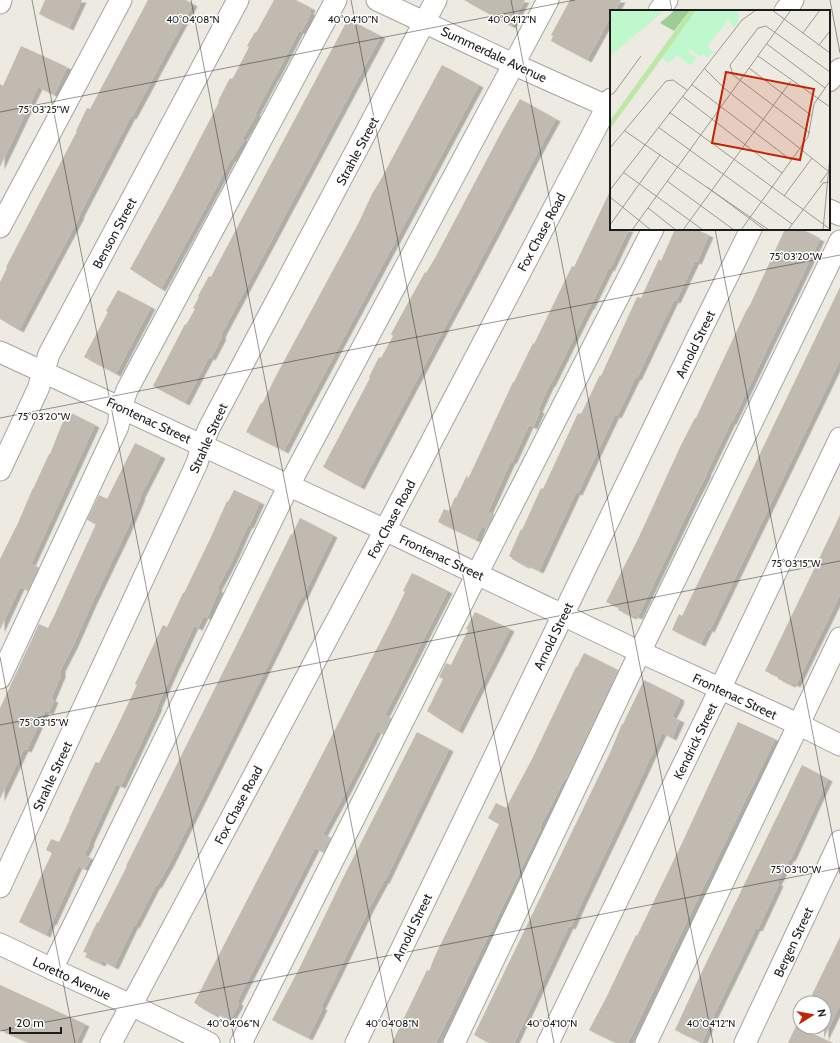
<svg xmlns="http://www.w3.org/2000/svg" width="840" height="1043" viewBox="0 0 840 1043" font-family="Cabin,sans-serif">
  <defs>
    <filter id="shadow"><feDropShadow dx="4.5" dy="2.5" stdDeviation="0" flood-color="#0004"/></filter>
  </defs>
  <rect width="100%" height="100%" fill="#edebe1"/>
  <g fill="#c1bab1" filter="url(#shadow)">
    <path d="M45 0H82L69 28 39 14Z"/>
    <path d="M148 0H186L193 4 132 117 131 116 79 216H80L19 330 0 319V282L7 268 6 267 63 158 77 131H76L87 108 90 109Z"/>
    <path d="M274 0H296L311 8 309 12 311 13 301 32 299 31 274 79V78L255 114H257L242 139 244 140 232 159H231L210 199 161 289 130 269 174 189 219 102 218 101 230 78 232 79 234 76 249 47 247 46 255 32 256 33Z"/>
    <path d="M464 0H525L511 26Z"/>
    <path d="M570 0H621L615 11H611V18H610L587 60 551 41 553 36 551 35Z"/>
    <path d="M348 19 381 36 222 333 221 336 222 337 211 358 209 357 185 403 153 386 185 324 186 325 195 309 193 308 199 297 198 296 209 276 211 277 213 273Z"/>
    <path d="M21 46 67 67 54 95 38 87 0 167V84L3 86Z"/>
    <path d="M442 65 479 85 306 408 284 451 246 432 261 403 262 404 277 374 359 222 372 194 380 181Z"/>
    <path d="M520 99 556 119 533 161 473 275 437 342 360 487 323 467 370 378 369 377 379 357 381 358 393 336 391 334 404 310 425 272 426 273 435 258 504 127Z"/>
    <path d="M611 189V229H629L610 269 609 268 590 307H589L551 384H550L538 410 540 411 533 427 529 425 512 462 511 461 488 512 494 514 487 529 482 526 476 540 438 522 444 509 449 511 455 497 456 498 467 475 468 479 513 382H514L533 343 534 344 572 266 574 267Z"/>
    <path d="M675 229H695L709 235 698 260 697 262 695 261 676 301 674 300 637 378 636 377 617 416 615 415 578 493 576 492 539 571 526 565 525 566 512 559V558L509 556 521 529 522 530 541 488 543 489 578 413 580 414 582 412 600 375 601 376 637 297 641 298 659 259 661 261Z"/>
    <path d="M785 229H801L816 236 815 237 820 239 732 422H731L706 474H707L694 499 638 617 633 615 632 617 618 610 619 608 606 602 638 539 681 445 695 418H696L746 311 750 305Z"/>
    <path d="M840 287V360L710 630 708 629 701 644 672 630 679 614 682 616Z"/>
    <path d="M118 290 151 307 116 374 84 357 108 312 106 311Z"/>
    <path d="M69 412 95 425 31 564 38 567 32 582 28 591 20 587 0 630V559L18 523 33 488V489L49 454H50L64 419 65 420Z"/>
    <path d="M135 443 161 456 140 497H141L126 532 92 603 73 646 61 669V675L51 699 54 700 49 712 45 711 27 750 24 749 0 799V708L39 624 48 628 54 616 96 524 87 520 99 495 107 499Z"/>
    <path d="M234 490 260 502 249 526 248 525 233 559 217 589 219 590 207 618 204 616 198 628 194 626 178 661V660L157 707H158L121 786 116 784 89 843H90L84 855 91 858 85 869 78 866 52 923 51 922 46 935 19 922 52 853 46 850 51 839 59 842 70 819H69L95 763 96 762 99 763 116 729 137 685 135 684 163 625 167 627 183 593H184L211 537 227 501 228 502Z"/>
    <path d="M840 515V595L796 685 792 683 791 685 778 679V677L765 671Z"/>
    <path d="M300 518 333 535 303 597 302 596 170 863 157 886 156 885 135 926 134 925 114 967 102 961 101 964 85 957 87 953 83 952 97 922 98 923 127 866H126L237 644 291 534 292 535Z"/>
    <path d="M412 573 448 591 385 715 391 718 383 734 377 731 348 788 323 834 331 838 323 852 315 848 237 1002 239 1003 238 1006 230 1020 215 1013 214 1015 198 1006V1005L194 1003 389 625 405 592 403 591Z"/>
    <path d="M475 612 510 629 458 731 427 711 443 679 439 677 446 663 451 665 468 630 466 629Z"/>
    <path d="M584 653 618 670 566 779 565 778 540 827 541 828 444 1027 436 1043H392L427 970 429 971 435 956 499 824 488 818 496 803 506 808 532 759 576 667H577Z"/>
    <path d="M644 680 680 698 679 701H680L672 717 680 720 672 738 662 733 633 795 582 902 571 927 569 926 514 1043H489L474 1035 610 753 622 724H623Z"/>
    <path d="M738 722 775 739 628 1043H616L589 1030 606 998 636 935 637 936 683 841Z"/>
    <path d="M417 732 449 749 385 881H384L370 907 354 940 321 1007 323 1008 308 1038 272 1020 299 969 343 878Z"/>
    <path d="M802 765 828 779 791 859 790 858 777 883 779 884 758 929 756 928 748 945 712 1019 702 1043 675 1030 696 984Z"/>
    <path d="M840 937V1005L824 1038V1003H808Z"/>
    <path d="M0 985 85 1024 76 1043H29L0 1030Z"/>
    <path d="M796 1026 833 1043H788Z"/>
  </g>
  <g fill="none" stroke-linecap="round" stroke-linejoin="round">
    <defs>
      <g id="minor">
        <path d="M377 0 513 64 611 108"/>
        <path d="M0 3 1 0"/>
        <path d="M659 11 667 0"/>
        <path d="M785 11 793 0"/>
        <path d="M829 81 840 69"/>
        <path d="M829 210 840 215"/>
        <path d="M0 227 121 0"/>
        <path d="M0 352 385 530 640 652 798 724 840 745"/>
        <path d="M0 470 38 389 49 354 238 0"/>
        <path d="M0 678 118 426 121 407 127 390 336 0"/>
        <path d="M0 887 197 463 202 445 209 428 436 0"/>
        <path d="M0 944 52 969 131 1005 209 1043"/>
        <path d="M52 969 289 485 548 0"/>
        <path d="M111 1043 385 530 611 99"/>
        <path d="M241 1043 477 574 653 229"/>
        <path d="M356 1043 696 340 751 229"/>
        <path d="M454 1043 640 652 840 241"/>
        <path d="M548 1043 720 689 840 438"/>
        <path d="M646 1043 840 638"/>
        <path d="M745 1043 840 841"/>
      </g>
    </defs>
    <use href="#minor" stroke="#a3a3a3" stroke-width="23"/>
    <use href="#minor" stroke="#fff" stroke-width="21"/>
  </g>
  <path fill="none" stroke="#1c1c1c" stroke-width="1" stroke-opacity="0.45" d="M32 0 235 1043M191 0 394 1043M351 0 554 1043M511 0 713 1043M670 0 672 11M830 0 840 53M0 112 575 0M715 229 840 874M0 418 840 255M0 657 75 1043M0 725 840 561M0 1031 840 868"/>
  <g text-anchor="middle" stroke-width="3" stroke-linejoin="round" paint-order="stroke">
    <g font-size="13" fill="#1c1c1c" stroke="#fff">
      <text transform="translate(494 54) rotate(25)" y="5">Summerdale Avenue</text>
      <text transform="translate(357 151) rotate(-62)" y="5">Strahle Street</text>
      <text transform="translate(541 232) rotate(-62)" y="5">Fox Chase Road</text>
      <text transform="translate(114 233) rotate(-62)" y="5">Benson Street</text>
      <text transform="translate(695 344) rotate(-64)" y="5">Arnold Street</text>
      <text transform="translate(149 420) rotate(25)" y="5">Frontenac Street</text>
      <text transform="translate(208 438) rotate(-66)" y="5">Strahle Street</text>
      <text transform="translate(391 519) rotate(-62)" y="5">Fox Chase Road</text>
      <text transform="translate(442 557) rotate(25)" y="5">Frontenac Street</text>
      <text transform="translate(553 636) rotate(-64)" y="5">Arnold Street</text>
      <text transform="translate(735 696) rotate(25)" y="5">Frontenac Street</text>
      <text transform="translate(695 741) rotate(-64)" y="5">Kendrick Street</text>
      <text transform="translate(52 776) rotate(-65)" y="5">Strahle Street</text>
      <text transform="translate(238 805) rotate(-62)" y="5">Fox Chase Road</text>
      <text transform="translate(412 927) rotate(-64)" y="5">Arnold Street</text>
      <text transform="translate(793 942) rotate(-65)" y="5">Bergen Street</text>
      <text transform="translate(72 978) rotate(25)" y="5">Loretto Avenue</text>
    </g>
  </g>
  <g transform="translate(610 10)">
    <rect width="220" height="220" fill="#edebe1"/>
    <path d="M80 0H87L0 119V111Z" fill="#bce7a7"/>
    <path d="M65 0H80L64 21 50 13Z" fill="#9dcc96"/>
    <path d="M0 0H55L0 46ZM86 0H128L129 10 124 17 118 11 97 36 103 42 98 48 92 44 90 47 80 39 78 42 86 48 81 56 67 45 58 53 52 48Z" fill="#bef8cc"/>
    <path fill="none" stroke="#999892" stroke-width="1" d="M162 0 220 43M193 23 210 0M157 34 215 78M209 35 220 21M148 46 220 97M94 58 114 78 218 161M139 58 202 106M81 74 181 150M0 85 4 83 31 46M72 86 172 163M59 102 220 219M48 117 182 214M15 121 159 220M200 123 123 65 120 55 148 18 156 16 220 62M0 138 56 71 63 70 77 80M13 162 93 220M57 171 124 220M210 173 218 162M97 177 155 220M0 180 132 10 146 0M174 186 202 148M0 187 41 220M38 198 66 220M0 215 50 145M22 220 181 0M73 220 181 71M131 220 198 127 204 94 220 71M178 220 213 173 219 172M213 220 220 146"/>
    <path fill="#c32404" fill-opacity="0.15" stroke="#c32404" stroke-width="2" d="M116 62 204 79 190 150 102 133Z"/>
    <rect width="220" height="220" fill="none" stroke="#1c1c1c" stroke-width="2"/>
  </g>
  <g font-size="10" text-anchor="middle" fill="#1c1c1c" stroke="#fff" stroke-width="3" stroke-linejoin="round" paint-order="stroke">
    <text x="193" y="23">40°04'08"N</text>
    <text x="353" y="23">40°04'10"N</text>
    <text x="512" y="23">40°04'12"N</text>
    <text x="44" y="113">75°03'25"W</text>
    <text x="796" y="260">75°03'20"W</text>
    <text x="44" y="420">75°03'20"W</text>
    <text x="796" y="567">75°03'15"W</text>
    <text x="44" y="726">75°03'15"W</text>
    <text x="796" y="873">75°03'10"W</text>
    <text x="233" y="1027">40°04'06"N</text>
    <text x="392" y="1027">40°04'08"N</text>
    <text x="552" y="1027">40°04'10"N</text>
    <text x="711" y="1027">40°04'12"N</text>
  </g>
  <g transform="translate(812 1015) rotate(79)"><circle r="19" fill="#ffffff" stroke="#a4a4a4"/>
  <path d="M0-3L7 15L0 10L-7 15Z" fill="#c32404"/>
  <text y="-6" font-size="11" font-weight="bold" text-anchor="middle" fill="#1c1c1c">N</text>
  </g>
  <path d="M10 1027v6h51v-6" fill="none" stroke="#1c1c1c" stroke-width="2"/>
  <text x="16" y="1027" font-size="12" fill="#1c1c1c" stroke="#ffffff" stroke-width="3" paint-order="stroke">20 m</text>
</svg>
